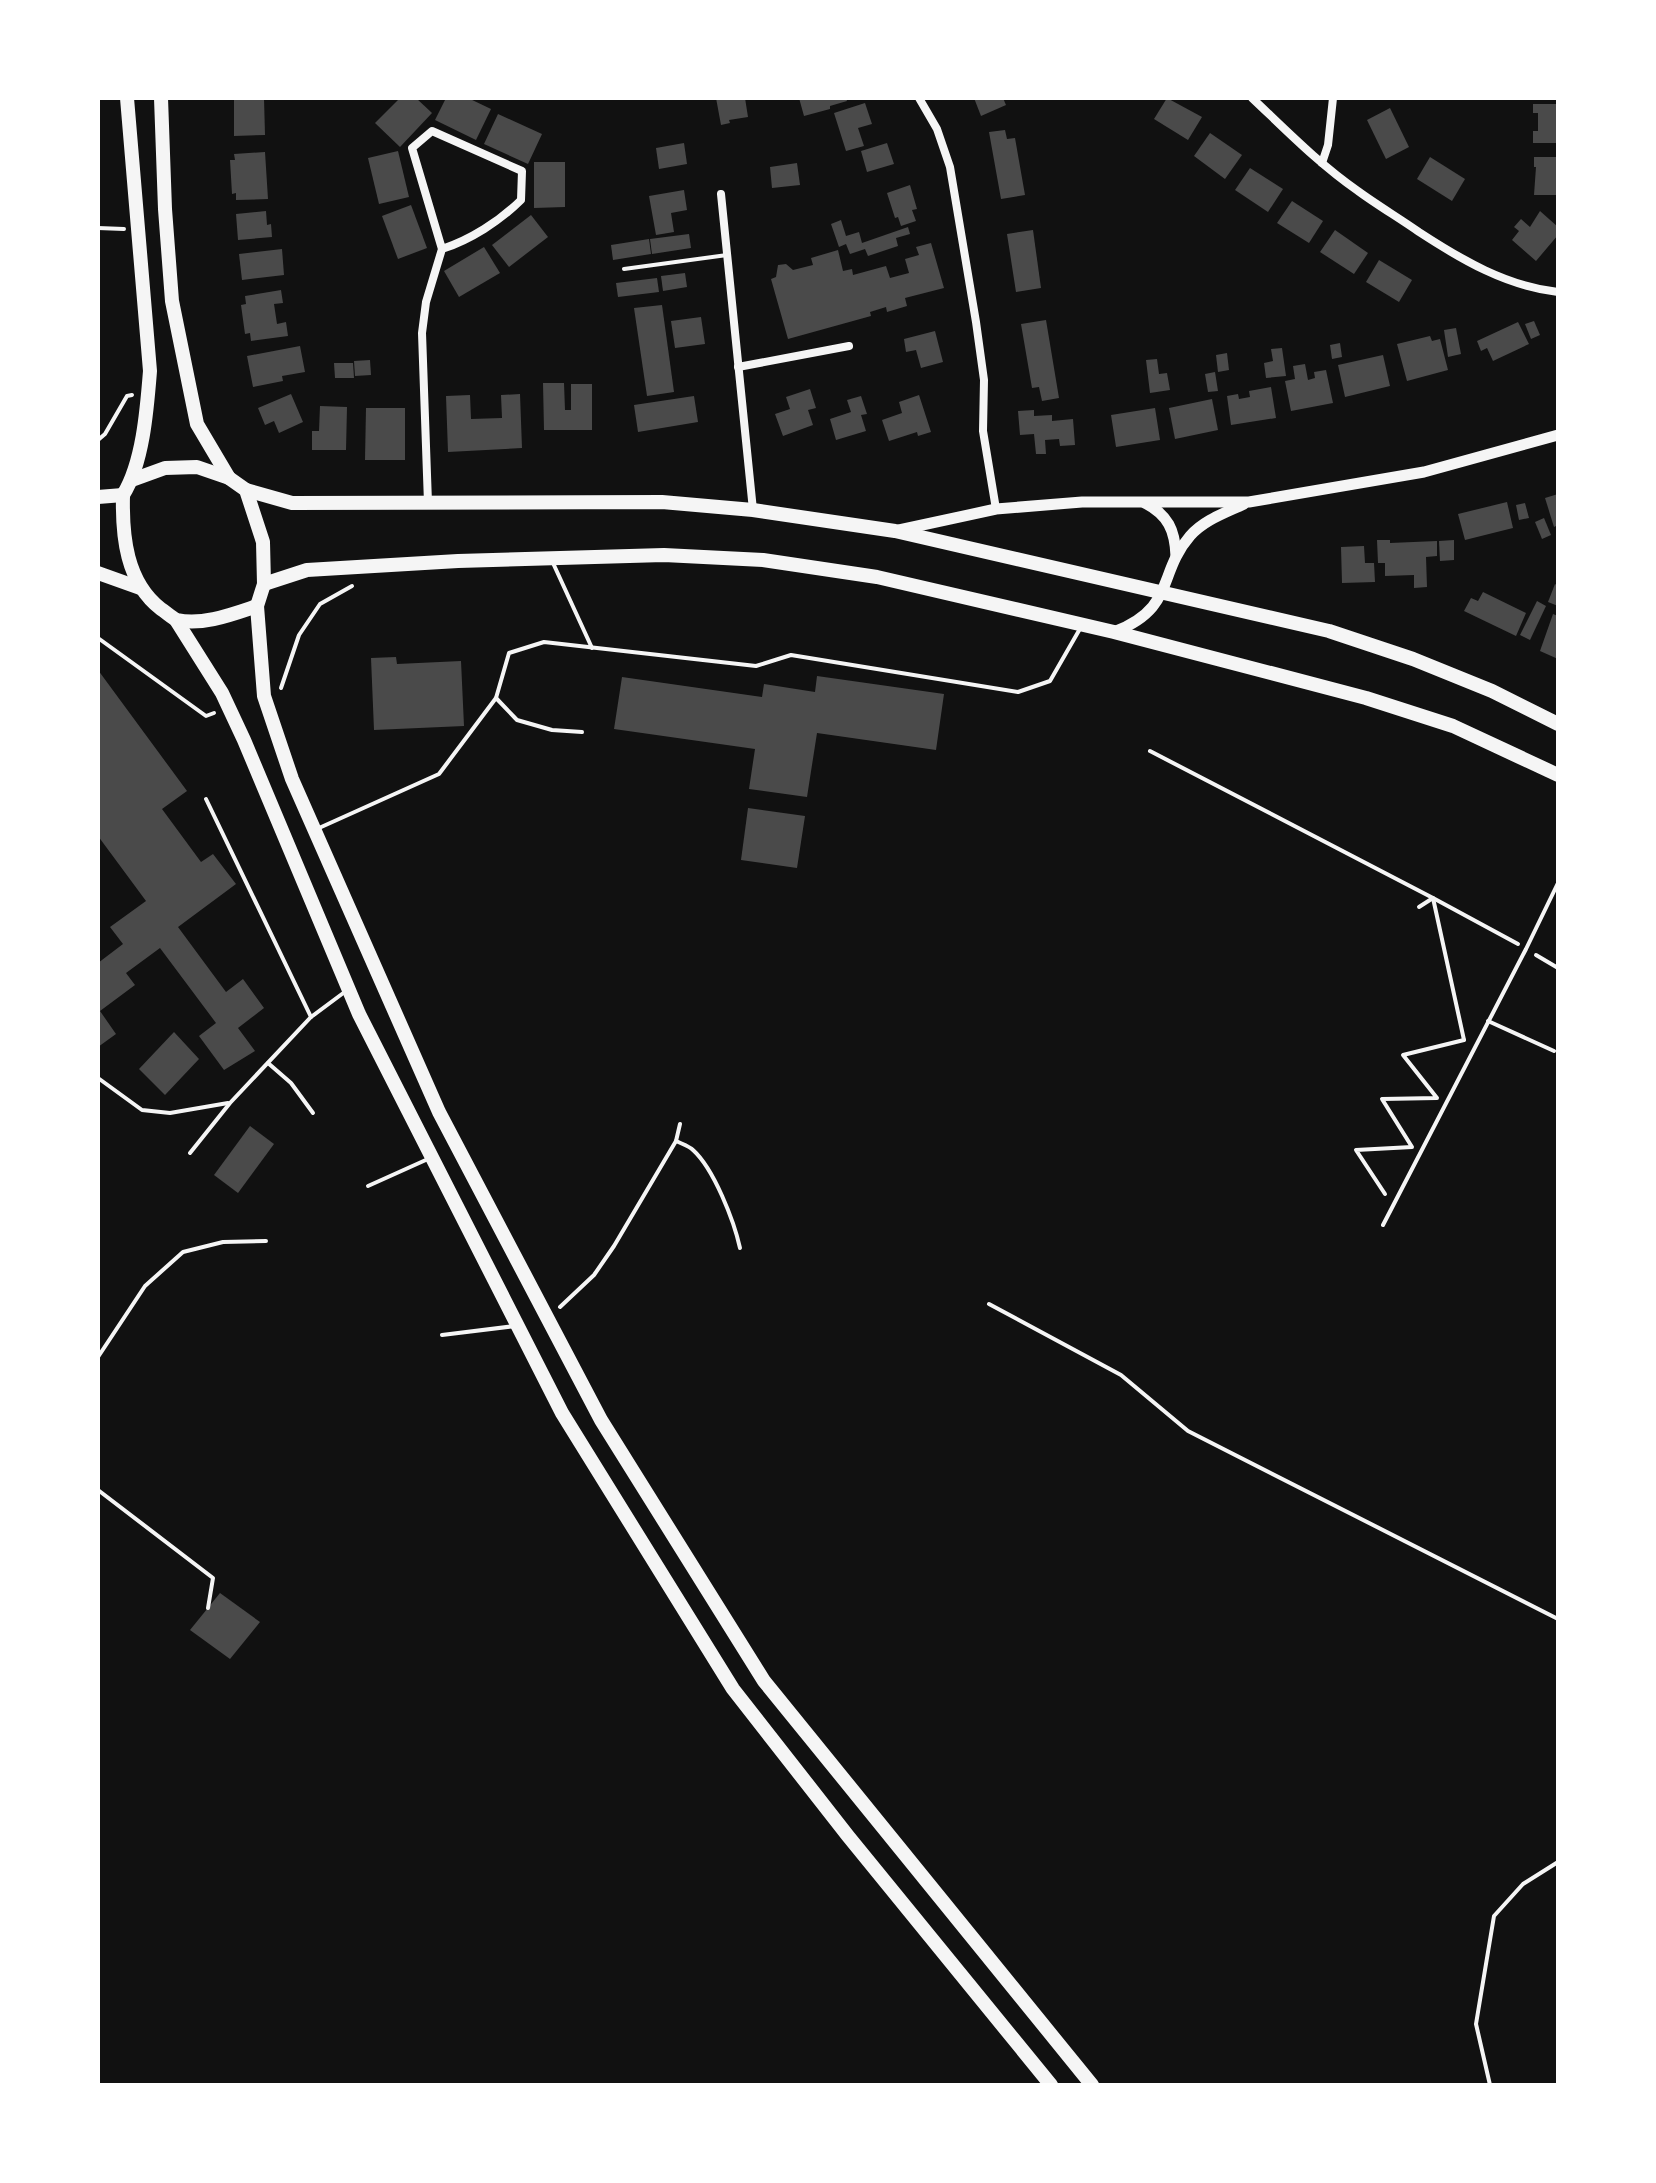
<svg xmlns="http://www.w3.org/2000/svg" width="1656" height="2183" viewBox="0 0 1656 2183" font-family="Figtree,sans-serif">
  <rect width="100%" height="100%" fill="#111"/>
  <g fill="#4a4a4a">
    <path d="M234 98H264L265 135 234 136Z"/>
    <path d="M400 98H416L432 113 400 147 375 123Z"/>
    <path d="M446 98H468L491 109 476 140 435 120Z"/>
    <path d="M716 98H745L748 117 729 120 730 123 721 125Z"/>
    <path d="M799 98H846L847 101 830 106V109L804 116Z"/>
    <path d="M974 98H1003L1006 105 981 116Z"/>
    <path d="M1167 98 1202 117 1188 140 1154 119Z"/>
    <path d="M865 103 872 124 858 128 864 146 846 151 834 113Z"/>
    <path d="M1533 104H1558V143H1533V131H1538V113H1533Z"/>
    <path d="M1390 108 1409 147 1386 159 1367 120Z"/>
    <path d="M498 114 542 134 528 164 484 144Z"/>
    <path d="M1005 130 1007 139 1015 138 1025 195 1001 199 989 132Z"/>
    <path d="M1210 133 1242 155 1225 179 1194 156Z"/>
    <path d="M684 143 687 164 659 169 656 148Z"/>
    <path d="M887 143 894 164 867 172 861 151Z"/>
    <path d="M398 151 409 197 379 204 368 158Z"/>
    <path d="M265 152 268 199 236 200V193L232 194 230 160H235L234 154Z"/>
    <path d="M1430 157 1465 179 1452 201 1417 179Z"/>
    <path d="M1534 157H1558V195H1534L1536 167H1534Z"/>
    <path d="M534 162H565V207L534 208Z"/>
    <path d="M797 163 800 185 772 188 770 167Z"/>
    <path d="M1250 168 1283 189 1268 212 1235 190Z"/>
    <path d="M910 185 917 209 912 210 916 221 901 226 898 217 895 218 887 193Z"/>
    <path d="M684 190 687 210 671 213 674 232 656 235 649 196Z"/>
    <path d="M1292 201 1323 221 1309 243 1277 223Z"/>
    <path d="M411 205 427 248 398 259 382 216Z"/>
    <path d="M266 211 267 225 271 224 272 237 238 240 236 214Z"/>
    <path d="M1540 211 1558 227V235L1536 261 1512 240 1519 231 1514 227 1521 219 1530 227Z"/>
    <path d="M531 215 548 237 509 267 492 245Z"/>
    <path d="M841 220 846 236 859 232 862 243 908 227 910 234 896 238 898 246 868 256 865 249 850 254 846 244 839 247 831 224Z"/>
    <path d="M1033 230 1041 288 1016 292 1007 234Z"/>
    <path d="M1335 230 1368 253 1354 274 1320 252Z"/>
    <path d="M689 234 691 248 652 254 650 239Z"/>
    <path d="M649 239 651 254 613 260 611 245Z"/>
    <path d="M931 243 944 288 905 298 907 306 887 312 886 307 870 312 871 316 788 339 771 279 776 277 778 265 786 264 793 270 813 265 811 258 838 250 843 271 852 269 853 275 886 266 890 278 909 273 905 259 919 255 916 247Z"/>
    <path d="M484 247 500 273 459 297 444 271Z"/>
    <path d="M282 249 284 275 242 280 239 254Z"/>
    <path d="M1379 260 1412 280 1399 302 1366 282Z"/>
    <path d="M685 273 687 287 663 291 661 276Z"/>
    <path d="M657 278 659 292 618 297 616 283Z"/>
    <path d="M281 290 283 303 274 304 277 324 286 322 288 336 251 341 250 333 245 334 241 305 246 304 245 296Z"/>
    <path d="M662 305 674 392 647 396 634 308Z"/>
    <path d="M701 317 705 344 675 348 671 321Z"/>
    <path d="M1046 320 1059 398 1042 401 1039 387 1032 388 1021 324Z"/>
    <path d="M1534 321 1540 335 1531 339 1525 324Z"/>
    <path d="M1518 322 1529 344 1493 361 1487 348 1481 351 1477 341Z"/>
    <path d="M1456 328 1461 354 1448 357 1444 330Z"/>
    <path d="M935 331 943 362 921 368 916 350 906 352 904 339Z"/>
    <path d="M1430 336 1432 341 1440 339 1448 370 1407 381 1397 344Z"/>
    <path d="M1340 343 1342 357 1332 359 1330 345Z"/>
    <path d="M300 346 305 372 282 376 283 381 253 387 247 356Z"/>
    <path d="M1282 348 1286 376 1266 378 1264 363 1273 361 1271 349Z"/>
    <path d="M1227 353 1229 370 1218 372 1216 355Z"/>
    <path d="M1383 355 1390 386 1345 397 1338 365Z"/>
    <path d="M1157 359 1159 374 1167 373 1170 390 1150 393 1146 360Z"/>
    <path d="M370 360 371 375 355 376 354 361Z"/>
    <path d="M334 363H353L354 378H335Z"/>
    <path d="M1305 364 1308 380 1315 378 1314 372 1326 370 1333 403 1291 411 1285 381 1295 379 1293 366Z"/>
    <path d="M1215 372 1218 391 1208 392 1205 374Z"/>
    <path d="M543 383H564L565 410H571V384H592V430H544Z"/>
    <path d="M1271 387 1276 418 1231 425 1227 396 1238 394 1239 399 1250 397 1249 391Z"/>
    <path d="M810 389 816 408 808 410 813 425 783 436 775 414 790 409 786 397Z"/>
    <path d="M291 394 303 422 279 433 274 421 265 425 258 408Z"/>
    <path d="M520 394 522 448 448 452 446 396 470 395 471 419 502 418 501 395Z"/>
    <path d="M919 395 931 432 918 436 917 432 889 441 882 420 902 413 899 402Z"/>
    <path d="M694 396 698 422 638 432 634 405Z"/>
    <path d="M861 396 867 414 861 415 866 431 836 440 830 419 851 412 847 400Z"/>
    <path d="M1212 399 1218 430 1175 439 1169 408Z"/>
    <path d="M320 406 347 407 346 450H312V431H319Z"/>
    <path d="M366 408H405V460H365Z"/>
    <path d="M1155 408 1160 440 1116 447 1111 415Z"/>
    <path d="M1034 410V416L1052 415V421L1073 419 1075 445 1060 446 1059 439 1045 440 1046 454H1036L1034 434 1020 435 1018 411Z"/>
    <path d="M1558 494V525L1554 527 1545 498Z"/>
    <path d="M1507 502 1513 528 1465 540 1458 514Z"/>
    <path d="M1525 503 1529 518 1519 520 1516 505Z"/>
    <path d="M1544 518 1551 535 1542 539 1535 522Z"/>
    <path d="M1377 540H1390V543L1437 541V556L1426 557 1427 587 1414 588V575L1385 576V563H1378Z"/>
    <path d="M1454 540V560L1440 561 1439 541Z"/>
    <path d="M1364 546 1365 563H1374L1375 582 1342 583 1341 547Z"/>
    <path d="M1555 584 1558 586V606L1548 602Z"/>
    <path d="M1483 592 1526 613 1516 636 1464 611 1471 598 1478 601Z"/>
    <path d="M1537 601 1546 606 1530 640 1520 635Z"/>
    <path d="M1553 614 1558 616V659L1540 651Z"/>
    <path d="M396 657 397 664 461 661 464 726 374 730 371 658Z"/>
    <path d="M98 670 187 791 162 809 201 862 213 854 236 884 178 927 226 992 243 979 264 1008 238 1028 255 1051 224 1070 199 1036 216 1023 160 948 126 973 135 985 100 1011 116 1034 98 1047V963L123 944 110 927 146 901 98 836Z"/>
    <path d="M817 676 944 694 936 750 817 733 807 797 749 789 755 749 614 729 622 677 762 697 764 684 815 692Z"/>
    <path d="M748 808 805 816 797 868 741 860Z"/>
    <path d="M174 1032 199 1059 165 1095 139 1069Z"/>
    <path d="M250 1126 274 1144 238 1193 214 1175Z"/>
    <path d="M220 1593 260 1622 230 1659 190 1630Z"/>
  </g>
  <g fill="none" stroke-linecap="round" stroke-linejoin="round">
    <g stroke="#f5f5f5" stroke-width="4">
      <path d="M98 228 124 229"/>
      <path d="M98 440 105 434 127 396 132 395"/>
      <path d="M98 638 206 716 214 713"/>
      <path d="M281 688 299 635 320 604 352 586"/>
      <path d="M1150 751 1433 898 1464 1040"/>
      <path d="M1419 907 1433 898 1518 944"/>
      <path d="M1536 955 1558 968"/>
      <path d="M676 1141C682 1144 689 1146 693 1150 714 1169 734 1221 740 1248"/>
      <path d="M1385 1194 1356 1150 1412 1147 1382 1099 1437 1098 1403 1055 1464 1040"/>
      <path d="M989 1304 1121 1375 1188 1431 1558 1619"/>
      <path d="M560 1307 594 1275 614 1246 676 1141 680 1124"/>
      <path d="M98 1490 213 1578 208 1608"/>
      <path d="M1490 2085 1476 2024 1494 1916 1523 1884 1558 1862"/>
    </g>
    <g stroke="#f5f5f5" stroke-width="4">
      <path d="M624 269 727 255"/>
      <path d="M553 563 592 648"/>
      <path d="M496 698 517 720 552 730 582 732"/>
      <path d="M206 799 311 1017"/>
      <path d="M319 828 439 774 496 698 509 653 544 642 756 666 791 655 1018 692 1050 681 1081 627"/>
      <path d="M1488 1021 1554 1051"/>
      <path d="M268 1063 291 1083 313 1113"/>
      <path d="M98 1078 142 1110 170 1113 228 1103"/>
      <path d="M190 1153 230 1103 311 1017 346 991"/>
      <path d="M368 1186 428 1159"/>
      <path d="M1383 1225 1526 949 1558 883"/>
      <path d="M442 1335 515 1326"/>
      <path d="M98 1357 145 1286 183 1252 223 1242 266 1241"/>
    </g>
    <g stroke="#f5f5f5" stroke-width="8">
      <path d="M919 98 937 129 950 167 976 322 984 380 983 431 996 509"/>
      <path d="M1252 98C1286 130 1319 164 1358 191 1377 205 1399 218 1419 232 1462 260 1506 286 1558 292"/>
      <path d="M1322 163 1328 145 1333 98"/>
      <path d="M721 194 753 510"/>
      <path d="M738 367 849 346"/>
      <path d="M428 503 422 333 426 302 442 249C470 240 500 221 521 200L522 171 432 131 412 148 442 249"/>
    </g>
    <g stroke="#f5f5f5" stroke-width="11">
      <path d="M1145 503C1168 515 1175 530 1176 556"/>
      <path d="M899 530 996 509 1082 502H1249L1424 472 1558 435"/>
      <path d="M1114 632C1176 608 1157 574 1190 536 1204 520 1225 513 1244 504"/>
    </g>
    <g stroke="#f5f5f5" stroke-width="14">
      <path d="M161 98 165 209 172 301 197 424 229 478"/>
      <path d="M132 480 165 468 197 467 229 478 246 490 263 542 264 584 257 606 264 696 292 779 439 1112 601 1420 764 1681 1092 2085"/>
      <path d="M246 490 292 503 662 502 753 510 895 531 1329 631 1413 659 1492 691 1558 724"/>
      <path d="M123 495C143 463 147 409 150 371L127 98"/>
      <path d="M123 495C122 536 126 582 161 609 166 612 172 618 177 620 202 626 233 614 257 606"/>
      <path d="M98 497 123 495"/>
      <path d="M98 573 140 588"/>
      <path d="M264 584 307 570 458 561 664 555 763 560 877 577 1114 632 1366 698 1453 726 1558 775"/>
      <path d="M176 620 222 693 244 740 359 1014 562 1413 733 1689 848 1836 1051 2085"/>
    </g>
  </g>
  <rect width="1656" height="2183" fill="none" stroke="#ffffff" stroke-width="200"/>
</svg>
